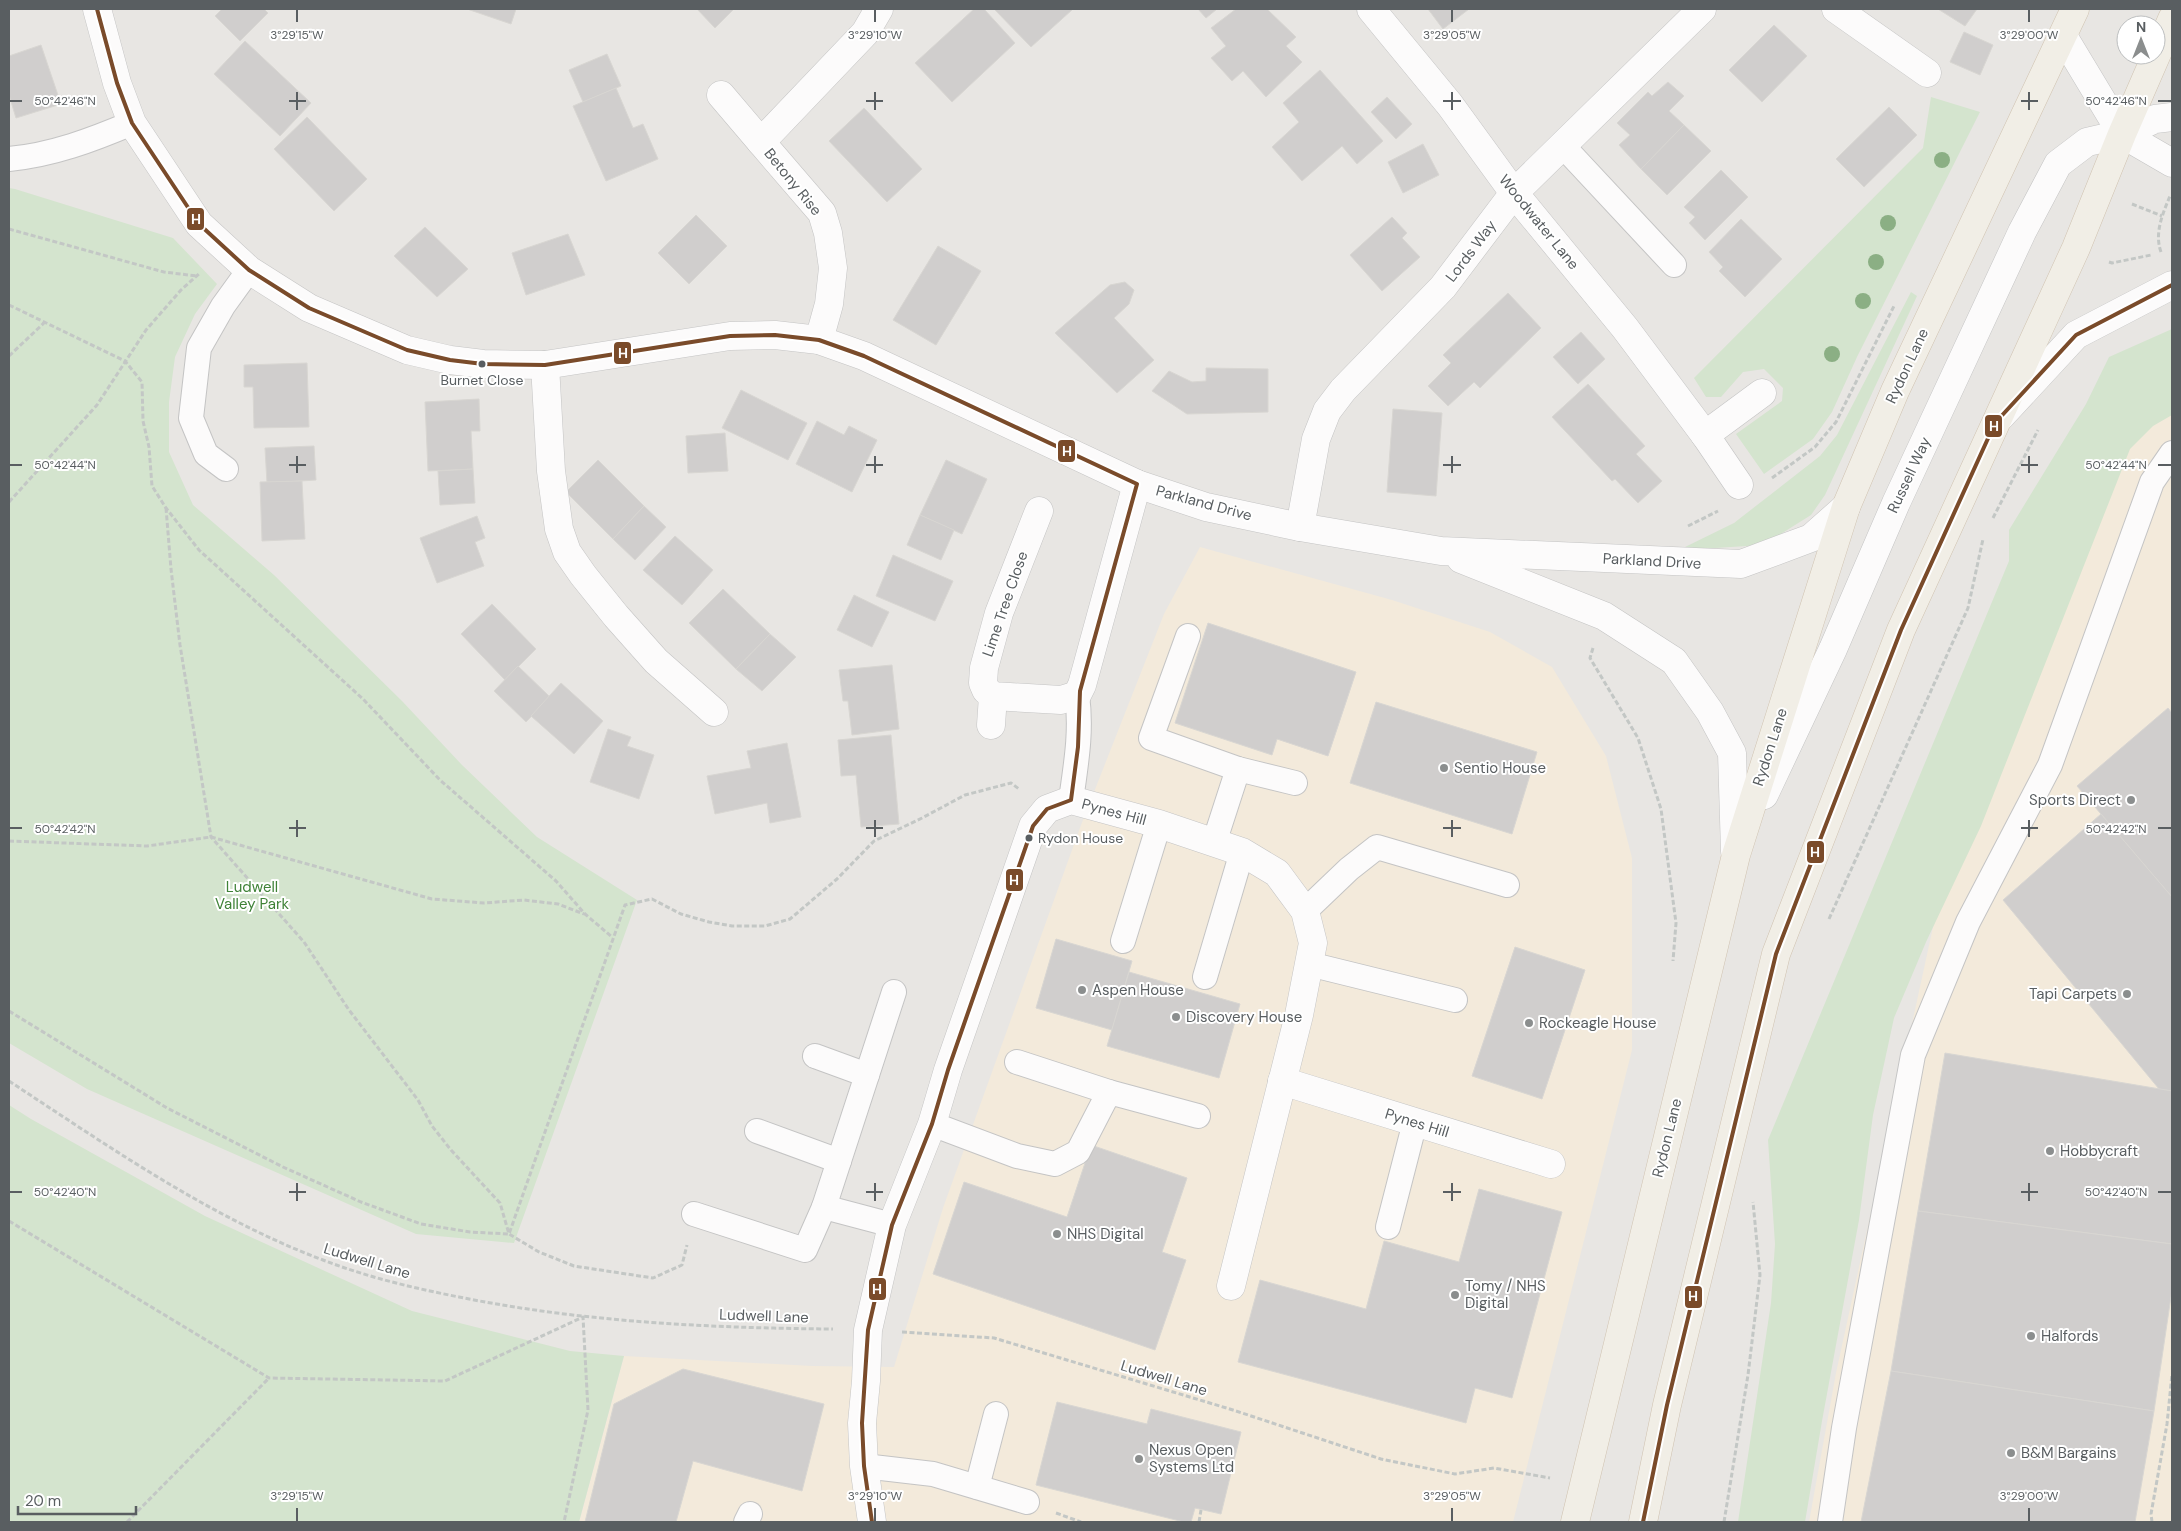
<svg xmlns="http://www.w3.org/2000/svg" width="2181" height="1531" viewBox="0 0 2181 1531" font-family="'DM Sans',sans-serif">
  <rect width="100%" height="100%" fill="#e8e6e3"/>
  <g fill="#f3eadb">
    <path d="M2172 332V1522H1809L1836 1373 2012 564Z"/>
    <path d="M1200 547 1392 600 1490 632 1552 667 1606 756 1632 858V1050L1513 1522H579L624 1356 812 1366 894 1367 943 1208 1081 825 1164 614Z"/>
  </g>
  <g fill="#d4e4ce">
    <path d="M1931 97 1980 112 1857 357 1832 412 1813 439 1764 474 1736 434 1782 401 1783 388 1764 369 1743 372 1721 397H1706L1694 378 1923 148Z"/>
    <path d="M9 188 15 189 173 238 217 284 195 314 175 357 169 402V452L193 505 274 575 402 701 462 765 537 837 637 900 514 1243 416 1234 87 1089 9 1043Z"/>
    <path d="M1911 292 1917 296 1825 495 1811 515 1763 545 1699 549 1685 547 1734 523 1820 456 1837 435Z"/>
    <path d="M2172 329V415L2153 426 2130 449 1981 826 1926 942 1894 1018 1873 1115 1859 1220 1822 1421 1805 1522H1738L1771 1303 1775 1244 1768 1140 2009 561V530L2086 404 2109 357Z"/>
    <path d="M9 1105 31 1119 205 1216 412 1311 570 1351 624 1356 579 1522H9Z"/>
  </g>
  <g fill="#d0cecd" stroke="#d8d6d2">
    <path d="M222 9H264L268 13 240 41 215 16Z"/>
    <path d="M467 9H516L511 24Z"/>
    <path d="M697 9H734L715 28Z"/>
    <path d="M974 9H984L1015 43 952 102 915 63Z"/>
    <path d="M994 9H1073L1031 47Z"/>
    <path d="M1198 9H1217L1206 18Z"/>
    <path d="M1236 9H1267L1296 37 1286 46 1302 62 1266 97 1243 71 1232 81 1211 58 1226 46 1211 28Z"/>
    <path d="M1428 9H1469L1443 29Z"/>
    <path d="M1938 9H1977L1965 26Z"/>
    <path d="M1774 25 1807 56 1762 102 1729 70Z"/>
    <path d="M1964 32 1993 45 1980 75 1950 62Z"/>
    <path d="M245 41 311 103 280 136 214 74Z"/>
    <path d="M41 45 61 104 16 118 9 95V56Z"/>
    <path d="M607 54 621 86 583 102 569 70Z"/>
    <path d="M1320 70 1383 141 1357 164 1342 146 1302 181 1272 147 1299 122 1283 103Z"/>
    <path d="M1668 82 1684 96 1669 111 1684 125 1641 169 1619 145 1630 135 1617 123 1648 92 1652 96Z"/>
    <path d="M616 88 633 128 643 124 658 159 606 181 573 106Z"/>
    <path d="M1387 97 1412 124 1396 139 1371 112Z"/>
    <path d="M1889 107 1917 135 1864 187 1836 159Z"/>
    <path d="M864 108 922 169 887 202 829 141Z"/>
    <path d="M307 117 367 179 334 211 274 149Z"/>
    <path d="M1684 125 1711 151 1667 195 1641 169Z"/>
    <path d="M1423 144 1439 175 1403 193 1388 162Z"/>
    <path d="M1721 170 1748 197 1705 240 1689 223 1695 217 1684 207Z"/>
    <path d="M696 215 727 246 689 284 658 253Z"/>
    <path d="M1392 217 1407 233 1402 238 1420 257 1382 291 1350 255Z"/>
    <path d="M1741 219 1782 259 1745 297 1719 271 1723 267 1709 252Z"/>
    <path d="M425 227 468 269 437 297 394 256Z"/>
    <path d="M568 234 585 275 526 295 512 253Z"/>
    <path d="M938 246 981 271 936 345 893 320Z"/>
    <path d="M1125 282 1134 290 1129 304 1114 318 1154 360 1117 393 1055 333 1110 285Z"/>
    <path d="M1508 293 1541 328 1480 388 1474 382 1448 406 1428 386 1451 363 1443 355Z"/>
    <path d="M1581 332 1605 359 1578 384 1553 357Z"/>
    <path d="M307 363 309 427 254 428 253 387H244V365Z"/>
    <path d="M1206 368 1268 369V412L1187 414 1152 391 1169 371 1192 382 1206 381Z"/>
    <path d="M1588 384 1645 446 1636 454 1662 481 1638 503 1615 479 1612 481 1552 417Z"/>
    <path d="M741 390 807 423 788 460 722 428Z"/>
    <path d="M479 399 480 431H471L473 469 428 471 425 402Z"/>
    <path d="M1393 409 1442 413 1436 496 1387 492Z"/>
    <path d="M817 421 844 435 849 426 877 440 852 492 796 464Z"/>
    <path d="M725 433 728 471 688 473 686 436Z"/>
    <path d="M314 446 316 480 267 483 265 448Z"/>
    <path d="M598 460 644 506 613 539 566 492Z"/>
    <path d="M946 460 987 479 962 534 920 515Z"/>
    <path d="M473 469 475 503 440 505 438 471Z"/>
    <path d="M302 481 305 539 262 541 260 482Z"/>
    <path d="M644 506 666 527 635 560 613 539Z"/>
    <path d="M920 515 954 530 941 560 907 545Z"/>
    <path d="M477 516 485 538 475 542 484 566 437 583 420 538Z"/>
    <path d="M675 536 713 570 682 605 643 570Z"/>
    <path d="M893 555 953 581 935 621 876 596Z"/>
    <path d="M723 589 770 634 736 669 689 623Z"/>
    <path d="M854 595 889 612 872 647 837 630Z"/>
    <path d="M492 604 536 649 505 680 461 634Z"/>
    <path d="M1208 623 1356 672 1328 756 1277 739 1272 755 1175 723Z"/>
    <path d="M770 634 796 657 762 691 736 669Z"/>
    <path d="M892 665 899 729 852 735 848 701H843L839 670Z"/>
    <path d="M518 666 550 697 526 722 494 691Z"/>
    <path d="M561 683 603 721 574 754 531 716Z"/>
    <path d="M1376 702 1537 752 1512 834 1350 783Z"/>
    <path d="M2168 708 2172 713V897L2077 786Z"/>
    <path d="M608 729 631 737 627 746 654 755 639 799 590 782Z"/>
    <path d="M891 735 899 824 861 827 856 775 841 776 838 740Z"/>
    <path d="M787 743 801 817 770 823 767 803 715 814 707 776 751 768 747 751Z"/>
    <path d="M2101 814 2172 897V1091L2159 1089 2003 900Z"/>
    <path d="M1056 939 1132 961 1112 1030 1036 1008Z"/>
    <path d="M1515 947 1585 970 1542 1099 1472 1076Z"/>
    <path d="M1129 972 1240 1004 1219 1078 1107 1046Z"/>
    <path d="M1945 1053 2172 1091V1244L1918 1211Z"/>
    <path d="M1091 1145 1187 1178 1162 1252 1186 1260 1155 1350 933 1274 964 1182 1067 1217Z"/>
    <path d="M1479 1189 1562 1212 1512 1398 1475 1388 1466 1423 1238 1362 1260 1280 1366 1309 1384 1241 1459 1262Z"/>
    <path d="M1918 1211 2172 1244V1290L2154 1411 1891 1371Z"/>
    <path d="M683 1369 824 1404 802 1491 693 1461 676 1522H585L614 1404Z"/>
    <path d="M1891 1371 2154 1411 2135 1522H1861Z"/>
    <path d="M1057 1402 1147 1424 1151 1409 1241 1432 1221 1514 1195 1508 1191 1522H1184L1036 1485Z"/>
  </g>
  <g fill="none" stroke-linecap="round" stroke-linejoin="round">
    <defs>
      <g id="service">
        <path d="M1562 145 1674 265"/>
        <path d="M9 159C52 155 92 140 132 123"/>
        <path d="M226 469 206 454 191 418 199 348 223 306 249 270"/>
        <path d="M1188 636 1151 738 1238 769 1295 783"/>
        <path d="M1071 800C1076 764 1082 731 1077 695"/>
        <path d="M1214 843 1238 769"/>
        <path d="M1305 911 1349 869 1377 847 1507 885"/>
        <path d="M1123 941 1159 824"/>
        <path d="M1309 964 1455 1000"/>
        <path d="M1205 977 1242 852"/>
        <path d="M815 1056 867 1075"/>
        <path d="M1017 1062 1109 1092"/>
        <path d="M932 1124 1017 1156 1055 1164 1078 1152 1109 1092 1198 1116"/>
        <path d="M757 1131 839 1161"/>
        <path d="M694 1214 805 1250 824 1207"/>
        <path d="M892 1225 824 1207 894 992"/>
        <path d="M1388 1227 1415 1122"/>
        <path d="M864 1466 933 1474 1027 1502"/>
        <path d="M977 1487 996 1414"/>
        <path d="M746 1522 750 1514"/>
        <path d="M1830 1522 1844 1428 1913 1055 1968 922 2050 765 2152 482 2172 453"/>
      </g>
      <g id="minor">
        <path d="M97 9 117 83 132 123 199 224 249 270 309 308 407 350 450 360 483 364 545 365 730 336 775 335 819 340 864 356 1137 484 1206 507 1300 527 1441 551 1741 564 1811 538 1846 507"/>
        <path d="M1371 9 1450 105 1514 193 1625 328 1705 435 1762 393"/>
        <path d="M1836 9 1927 73"/>
        <path d="M2063 36 2122 134 2172 163"/>
        <path d="M721 95 761 142"/>
        <path d="M819 340 829 304 833 268 828 233 822 213 761 142 865 33 879 9"/>
        <path d="M545 365 551 471 559 529 567 552 583 575 616 616 656 661 714 712"/>
        <path d="M2001 416 2076 335 2172 285"/>
        <path d="M1705 435 1739 485"/>
        <path d="M1039 511 999 613 984 668 983 683 986 690 993 696 1061 700 1077 695 1082 685 1137 484"/>
        <path d="M1300 527 1316 439 1327 411 1343 390 1443 287 1514 193 1702 9"/>
        <path d="M1461 559 1604 616 1674 661 1710 712 1732 753 1735 851"/>
        <path d="M991 725 993 696"/>
        <path d="M1764 795 1833 649 1896 503 2022 232 2058 164 2087 142 2122 134 2155 119 2172 117"/>
        <path d="M1282 1081 1551 1164"/>
        <path d="M872 1522 864 1466 862 1423 866 1381 868 1330 892 1225 932 1124 948 1070 1033 826 1047 809 1071 800 1159 824 1242 852 1277 873 1305 911 1313 943 1299 1015 1231 1286"/>
      </g>
      <g id="primary">
        <path d="M1575 1522 1736 855 1846 507 1895 391 2075 9"/>
        <path d="M1643 1522 1667 1405 1776 954 1901 630 2076 248 2122 134 2172 19"/>
      </g>
    </defs>
    <use href="#service" stroke="#c4c4c4" stroke-width="26"/>
    <use href="#minor" stroke="#c4c4c4" stroke-width="29"/>
    <use href="#primary" stroke="#d0c3b1" stroke-width="29"/>
    <g stroke="#c3c7c5" stroke-width="3" stroke-dasharray="5 2.5" stroke-linecap="butt">
      <path d="M2132 204 2162 216"/>
      <path d="M9 229 164 272 197 276"/>
      <path d="M2161 252C2154 233 2163 213 2170 196"/>
      <path d="M2109 262 2112 263 2151 255"/>
      <path d="M9 305 125 361 142 382 143 421 149 447 152 486 166 508 199 550 363 699 440 780 556 881 585 914 612 937"/>
      <path d="M9 356 45 322"/>
      <path d="M1772 478 1815 447 1836 422 1894 306"/>
      <path d="M9 502 97 405 146 330 181 290 200 273"/>
      <path d="M166 508 171 569 180 645 211 837 304 942 349 1010 418 1100 432 1126 451 1150 500 1203 509 1234 539 1252 574 1266 653 1278 682 1265 687 1245"/>
      <path d="M1993 518 2038 430"/>
      <path d="M1688 526 1718 511"/>
      <path d="M1593 648 1590 658 1638 738 1661 809 1676 923 1673 961"/>
      <path d="M9 841 147 846 211 837 432 899 484 903 524 900 558 904 584 914"/>
      <path d="M1829 919 1968 608 1983 539"/>
      <path d="M9 1011 167 1108 283 1167 361 1202 421 1224 470 1232 509 1234 625 905 652 899 681 914 709 922 732 926H765L790 919 837 879 874 841 922 818 965 795 1011 783 1019 789"/>
      <path d="M9 1081C108 1146 211 1218 323 1260 367 1277 413 1288 459 1297 583 1322 708 1328 833 1329"/>
      <path d="M9 1221 269 1378 445 1381 583 1317 588 1410 564 1522"/>
      <path d="M902 1332 994 1338 1233 1410 1381 1459 1455 1474 1494 1468 1550 1478"/>
      <path d="M1056 1513 1081 1522"/>
      <path d="M127 1522 269 1378"/>
      <path d="M1199 1522 1201 1510"/>
      <path d="M1724 1522 1748 1375 1760 1275 1753 1202"/>
      <path d="M2152 1522 2151 1514 2167 1424 2172 1374"/>
    </g>
    <use href="#service" stroke="#fcfbfb" stroke-width="24"/>
    <use href="#minor" stroke="#fcfbfb" stroke-width="28"/>
    <use href="#primary" stroke="#f1eee6" stroke-width="28"/>
    <defs>
      <g id="bus-1">
        <path d="M97 9 117 83 132 123 199 224 249 270 309 308 407 350 450 360 483 364 545 365 730 336 775 335 819 340 864 356 1137 484 1080 691 1078 747 1071 800 1047 809 1033 826 948 1070 932 1124 892 1225 868 1330 862 1423 864 1466 872 1522"/>
        <path d="M1643 1522 1667 1405 1776 954 1901 630 1995 423 2076 335 2172 285"/>
      </g>
    </defs>
    <use href="#bus-1" stroke="#fff" stroke-width="8"/>
    <use href="#bus-1" stroke="#7a4b2a" stroke-width="4"/>
  </g>
  <g fill="#8baf84">
    <circle cx="1942" cy="160" r="8"/>
    <circle cx="1888" cy="223" r="8"/>
    <circle cx="1876" cy="262" r="8"/>
    <circle cx="1863" cy="301" r="8"/>
    <circle cx="1832" cy="354" r="8"/>
  </g>
  <path fill="none" stroke="#595e61" stroke-width="2" d="M297 10V22M875 10V22M1452 10V22M2029 10V22M297 92V110M875 92V110M1452 92V110M2029 92V110M10 101H22M289 101H306M866 101H883M1443 101H1461M2021 101H2038M2158 101H2171M297 456V473M875 456V473M1452 456V473M2029 456V473M10 465H22M289 465H306M866 465H883M1443 465H1461M2021 465H2038M2158 465H2171M297 820V837M875 820V837M1452 820V837M2029 820V837M10 828H22M289 828H306M866 828H883M1443 828H1461M2021 828H2038M2158 828H2171M297 1183V1201M875 1183V1201M1452 1183V1201M2029 1183V1201M10 1192H22M289 1192H306M866 1192H883M1443 1192H1461M2021 1192H2038M2158 1192H2171M297 1508V1521M875 1508V1521M1452 1508V1521M2029 1508V1521"/>
  <g fill="#595e61" stroke="#fff" stroke-width="2">
    <circle cx="482" cy="364" r="4.5"/>
    <circle cx="1029" cy="838" r="4.5"/>
  </g>
  <g fill="#8b8e8e" stroke="#fff" stroke-width="2">
    <circle cx="1444" cy="768" r="5"/>
    <circle cx="2131" cy="800" r="5"/>
    <circle cx="1082" cy="990" r="5"/>
    <circle cx="2127" cy="994" r="5"/>
    <circle cx="1176" cy="1017" r="5"/>
    <circle cx="1529" cy="1023" r="5"/>
    <circle cx="2050" cy="1151" r="5"/>
    <circle cx="1057" cy="1234" r="5"/>
    <circle cx="1455" cy="1295" r="5"/>
    <circle cx="2031" cy="1336" r="5"/>
    <circle cx="2011" cy="1453" r="5"/>
    <circle cx="1139" cy="1459" r="5"/>
  </g>
  <g text-anchor="middle" stroke-width="4" stroke-linejoin="round" paint-order="stroke">
    <g font-size="14" fill="#595e61" stroke="#fff">
      <text x="482" y="385">Burnet Close</text>
      <text x="1038" y="843" text-anchor="start">Rydon House</text>
    </g>
    <g font-size="15" fill="#595e61" stroke="#fff">
      <text transform="translate(793 182) rotate(51)" y="5">Betony Rise</text>
      <text transform="translate(1539 222) rotate(51)" y="5">Woodwater Lane</text>
      <text transform="translate(1471 251) rotate(-53)" y="5">Lords Way</text>
      <text transform="translate(1907 366) rotate(-65)" y="5">Rydon Lane</text>
      <text transform="translate(1909 475) rotate(-65)" y="5">Russell Way</text>
      <text transform="translate(1204 503) rotate(15)" y="5">Parkland Drive</text>
      <text transform="translate(1652 561) rotate(3)" y="5">Parkland Drive</text>
      <text transform="translate(1005 604) rotate(-71)" y="5">Lime Tree Close</text>
      <text transform="translate(1770 747) rotate(-72)" y="5">Rydon Lane</text>
      <text transform="translate(1114 812) rotate(15)" y="5">Pynes Hill</text>
      <text transform="translate(1417 1123) rotate(17)" y="5">Pynes Hill</text>
      <text transform="translate(1667 1138) rotate(-76)" y="5">Rydon Lane</text>
      <text transform="translate(367 1261) rotate(17)" y="5">Ludwell Lane</text>
      <text transform="translate(764 1316) rotate(2)" y="5">Ludwell Lane</text>
      <text transform="translate(1164 1378) rotate(17)" y="5">Ludwell Lane</text>
    </g>
    <g font-size="15" fill="#595e61" stroke="#fff" text-anchor="start">
      <text x="1454" y="773">Sentio House</text>
      <text x="2121" y="805" text-anchor="end">Sports Direct</text>
      <text x="1092" y="995">Aspen House</text>
      <text x="2117" y="999" text-anchor="end">Tapi Carpets</text>
      <text x="1186" y="1022">Discovery House</text>
      <text x="1539" y="1028">Rockeagle House</text>
      <text x="2060" y="1156">Hobbycraft</text>
      <text x="1067" y="1239">NHS Digital</text>
      <text x="1465" y="1291">Tomy / NHS<tspan x="1465" dy="17">Digital</tspan></text>
      <text x="2041" y="1341">Halfords</text>
      <text x="1149" y="1455">Nexus Open<tspan x="1149" dy="17">Systems Ltd</tspan></text>
      <text x="2021" y="1458">B&amp;M Bargains</text>
    </g>
    <g font-size="15" fill="#3f8237" stroke="#fff">
      <text x="252" y="892">Ludwell<tspan x="252" dy="17">Valley Park</tspan></text>
    </g>
  </g>
  <g font-size="12" text-anchor="middle" fill="#595e61" stroke="#fff" stroke-width="4" stroke-linejoin="round" paint-order="stroke">
    <text x="297" y="39">3°29'15"W</text>
    <text x="875" y="39">3°29'10"W</text>
    <text x="1452" y="39">3°29'05"W</text>
    <text x="2029" y="39">3°29'00"W</text>
    <text x="65" y="105">50°42'46"N</text>
    <text x="2116" y="105">50°42'46"N</text>
    <text x="65" y="469">50°42'44"N</text>
    <text x="2116" y="469">50°42'44"N</text>
    <text x="65" y="833">50°42'42"N</text>
    <text x="2116" y="833">50°42'42"N</text>
    <text x="65" y="1196">50°42'40"N</text>
    <text x="2116" y="1196">50°42'40"N</text>
    <text x="297" y="1500">3°29'15"W</text>
    <text x="875" y="1500">3°29'10"W</text>
    <text x="1452" y="1500">3°29'05"W</text>
    <text x="2029" y="1500">3°29'00"W</text>
  </g>
  <g stroke="#fff" stroke-width="2">
    <rect x="186" y="207" width="19" height="24" rx="5" fill="#7a4b2a"/>
    <rect x="613" y="341" width="19" height="24" rx="5" fill="#7a4b2a"/>
    <rect x="1984" y="414" width="19" height="24" rx="5" fill="#7a4b2a"/>
    <rect x="1057" y="439" width="19" height="24" rx="5" fill="#7a4b2a"/>
    <rect x="1806" y="840" width="19" height="24" rx="5" fill="#7a4b2a"/>
    <rect x="1005" y="868" width="19" height="24" rx="5" fill="#7a4b2a"/>
    <rect x="868" y="1277" width="19" height="24" rx="5" fill="#7a4b2a"/>
    <rect x="1684" y="1285" width="19" height="24" rx="5" fill="#7a4b2a"/>
  </g>
  <g font-size="14" text-anchor="middle" font-weight="bold" fill="#fff">
    <text x="196" y="224">H</text>
    <text x="623" y="358">H</text>
    <text x="1994" y="431">H</text>
    <text x="1067" y="456">H</text>
    <text x="1815" y="857">H</text>
    <text x="1014" y="885">H</text>
    <text x="877" y="1294">H</text>
    <text x="1693" y="1301">H</text>
  </g>
  <rect width="2181" height="1531" fill="none" stroke="#595e61" stroke-width="20"/>
  <g transform="translate(2141 40)"><circle r="24" fill="#ffffff" stroke="#bdbfc0"/>
  <path d="M0-4L9 19L0 12L-9 19Z" fill="#8b8e8e"/>
  <text y="-8" font-size="14" font-weight="bold" text-anchor="middle" fill="#595e61">N</text>
  </g>
  <path d="M18 1506v8h118v-8" fill="none" stroke="#595e61" stroke-width="2.5"/>
  <text x="25" y="1506" font-size="15" fill="#595e61" stroke="#ffffff" stroke-width="4" paint-order="stroke">20 m</text>
</svg>
